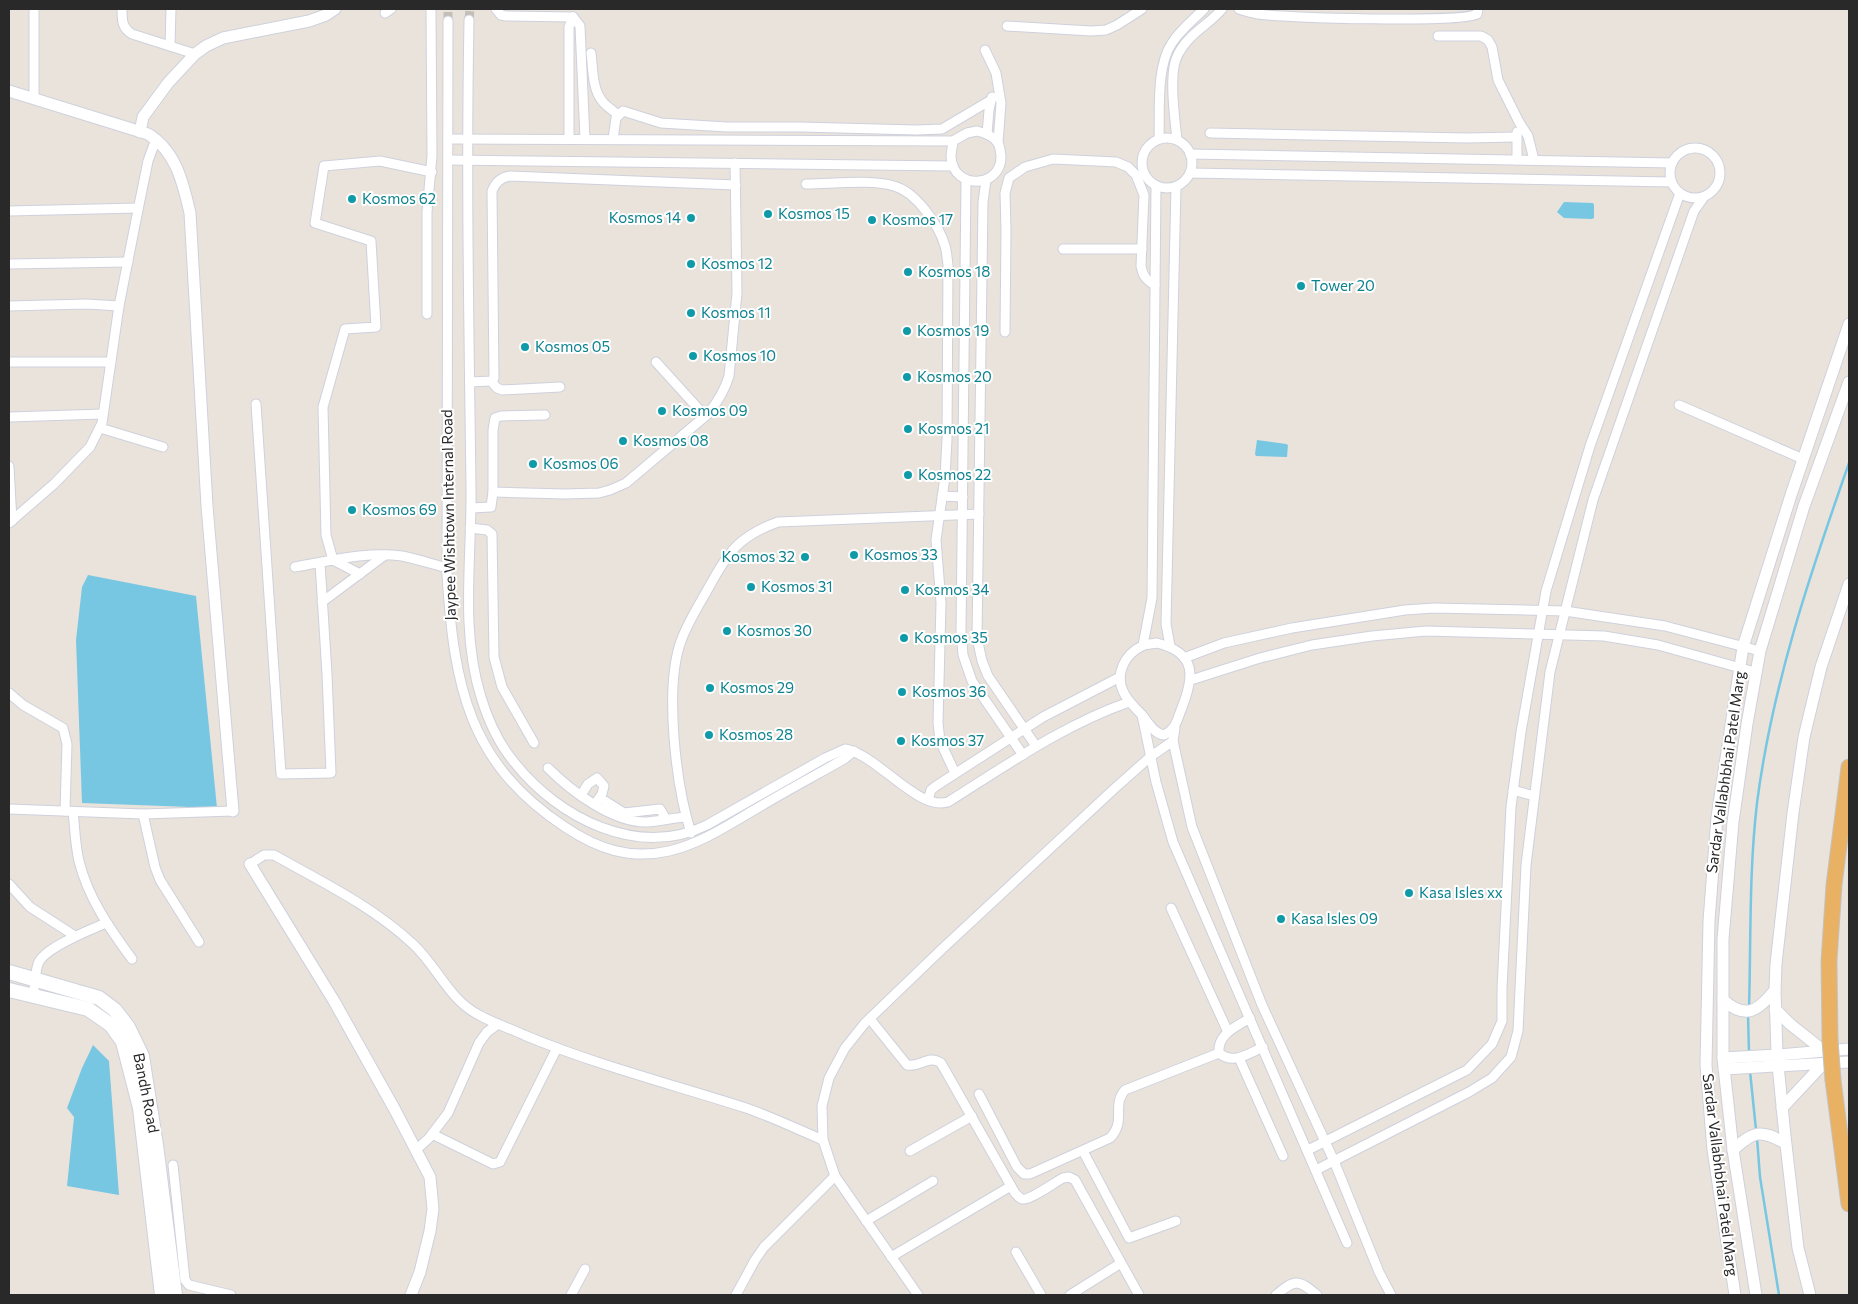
<svg xmlns="http://www.w3.org/2000/svg" width="1858" height="1304" viewBox="0 0 1858 1304" font-family="Commissioner,sans-serif">
  <rect width="100%" height="100%" fill="#eae3dc"/>
  <g fill="#77c7e3">
    <path d="M1564 202 1593 203 1594 205V218L1592 219 1564 218 1557 212Z"/>
    <path d="M1257 440 1286 444 1288 445 1287 457 1256 456 1255 454Z"/>
    <path d="M88 575 196 596 217 808 82 803 76 640 82 587Z"/>
    <path d="M93 1045 109 1061 119 1195 67 1186 74 1117 67 1108 82 1068Z"/>
  </g>
  <g fill="none" stroke-linecap="round" stroke-linejoin="round">
    <g stroke="#77c7e3" stroke-width="2.5">
      <path d="M1749 1008C1751 940 1749 871 1757 803 1772 686 1810 574 1849 463"/>
      <path d="M1748 1014 1749 1053"/>
      <path d="M1750 1071 1756 1130"/>
      <path d="M1757 1138 1760 1177 1779 1295"/>
    </g>
    <g stroke="#c3beb8" stroke-width="9" stroke-dasharray="9 4.5" stroke-linecap="butt">
      <path d="M469 20 470 9"/>
      <path d="M448 21V9"/>
    </g>
    <defs>
      <g id="minor">
        <path d="M34 9V99"/>
        <path d="M122 9C122 20 122 28 132 34L195 54"/>
        <path d="M496 9 501 15 506 16 573 17"/>
        <path d="M1239 9C1245 11 1252 13 1258 14 1283 18 1463 23 1477 14L1478 9"/>
        <path d="M385 13 391 9"/>
        <path d="M573 17 580 26 585 139"/>
        <path d="M469 20C466 176 469 332 471 488 472 557 460 630 481 697 488 720 499 744 514 762 558 818 638 859 707 825L825 758 845 749C878 755 917 811 948 802 1007 765 1063 725 1129 702"/>
        <path d="M448 21 447 575C454 685 468 763 565 827 598 849 630 860 669 851 703 843 731 823 761 806 788 790 816 775 844 759L854 751"/>
        <path d="M1007 26 1091 31 1106 30 1117 25 1142 9"/>
        <path d="M1438 36H1481L1488 40 1492 47 1498 80 1519 122 1528 136 1534 160"/>
        <path d="M170 46 171 9"/>
        <path d="M985 50 996 73 1001 103 998 143"/>
        <path d="M591 53C593 68 592 90 603 102 607 107 614 111 618 115"/>
        <path d="M977 131C988 134 998 138 1000 149 1009 188 952 193 951 156 951 151 953 146 953 141L967 133Z"/>
        <path d="M1517 132V160"/>
        <path d="M1210 133 1467 138 1516 137"/>
        <path d="M987 134 989 110 992 97"/>
        <circle cx="1167" cy="163" r="25"/>
        <path d="M1159 138C1160 111 1156 66 1172 43 1180 30 1193 20 1204 9"/>
        <path d="M448 139 953 141"/>
        <path d="M569 139V27L573 17"/>
        <path d="M613 139 616 118 623 111 661 123 727 127H801L916 130 942 129 991 100"/>
        <path d="M1177 140C1175 119 1169 78 1176 59 1179 51 1185 43 1191 37 1201 27 1213 20 1222 9"/>
        <circle cx="1695" cy="173" r="25"/>
        <path d="M1190 154 1672 163"/>
        <path d="M448 160 953 166"/>
        <path d="M1190 173 1671 182"/>
        <path d="M966 180 961 632 963 655 972 681 1023 755"/>
        <path d="M986 180 983 202 977 638 982 661 988 676 1036 746"/>
        <path d="M806 184C832 184 870 179 894 186 916 192 939 225 945 246 947 252 947 259 948 265L947 439 945 477 936 540 941 603 938 723 940 741 955 773"/>
        <path d="M9 211 138 208"/>
        <path d="M1063 249H1142"/>
        <path d="M9 264 128 262"/>
        <path d="M9 306 86 304 119 306"/>
        <path d="M427 314V212L432 156 431 9"/>
        <path d="M1005 332 1006 231 1005 193 1009 178 1025 167 1053 159 1116 162 1128 167 1136 175 1144 195 1141 266C1143 276 1146 280 1155 285"/>
        <path d="M9 362H111"/>
        <path d="M656 362 705 416"/>
        <path d="M491 381 497 388 502 390 560 387"/>
        <path d="M470 382 491 381 494 378 492 191C496 182 500 178 510 176L736 185"/>
        <path d="M256 404 281 774 331 773 327 674 320 563"/>
        <path d="M1679 405 1803 459"/>
        <path d="M545 415 501 416 495 418 493 430V492L565 494 599 493 610 490 626 483 709 413C718 401 725 390 729 376L737 293 735 163"/>
        <path d="M9 417 103 414"/>
        <path d="M100 428 163 447"/>
        <path d="M9 466 12 521"/>
        <path d="M942 496 963 497"/>
        <path d="M471 508 491 507 493 492"/>
        <path d="M9 523 54 484 90 447 102 423 119 306 139 205 148 161 156 139"/>
        <path d="M470 528 487 530 492 534 494 657 502 687 534 743"/>
        <path d="M295 567C330 561 366 551 402 556 417 559 432 564 447 568"/>
        <path d="M360 574 333 560 326 535 323 407 345 329 376 327 371 241 315 223 324 166 380 161 432 172"/>
        <path d="M322 602 385 555"/>
        <path d="M1157 643C1198 653 1194 678 1181 710 1177 721 1175 730 1164 735 1154 734 1148 722 1142 715 1135 707 1127 701 1123 691 1115 674 1125 654 1142 646 1146 644 1152 644 1157 643Z"/>
        <path d="M1143 645 1152 598 1156 186"/>
        <path d="M1170 646 1166 624 1176 187"/>
        <path d="M1184 658 1224 643 1292 628 1405 610 1434 608 1565 611 1665 626 1760 651"/>
        <path d="M1191 680 1260 658 1312 645 1372 636 1426 631 1604 636 1658 645 1755 672"/>
        <path d="M9 693 23 705 63 728 67 744 65 811"/>
        <path d="M1142 715 1156 782 1173 842 1347 1243"/>
        <path d="M1175 728 1173 741 1192 827 1262 1005 1334 1161 1379 1272 1391 1295"/>
        <path d="M548 768C571 791 613 823 647 822 660 821 673 818 686 817"/>
        <path d="M1513 790 1534 796"/>
        <path d="M581 795 588 784 597 778 604 786 602 794 595 804"/>
        <path d="M928 800 931 790 936 786 1043 717 1120 677"/>
        <path d="M605 801 624 813 660 809 666 819"/>
        <path d="M9 809 143 814 233 811"/>
        <path d="M73 812C75 828 75 845 79 861 88 898 110 929 132 959"/>
        <path d="M143 814 155 867 160 880 199 942"/>
        <path d="M691 833C676 786 664 688 681 641 688 622 699 605 709 587 728 552 739 536 778 522L979 514"/>
        <path d="M250 864 264 855H274C322 882 372 906 413 944 437 966 449 1000 479 1015 493 1023 509 1028 524 1035 596 1065 671 1084 746 1108 772 1117 797 1129 823 1140"/>
        <path d="M9 884 30 907 75 936"/>
        <path d="M1171 908 1228 1032"/>
        <path d="M33 996C35 985 35 973 38 964 43 948 90 930 106 923"/>
        <path d="M1250 1018C1236 1027 1217 1034 1219 1053 1233 1065 1248 1054 1263 1047"/>
        <path d="M870 1019 907 1065C920 1068 928 1054 941 1063L1015 1193C1017 1195 1019 1198 1022 1199 1029 1201 1055 1182 1063 1178L1069 1177 1075 1180 1139 1295"/>
        <path d="M1239 1058 1283 1156"/>
        <path d="M979 1094 1017 1167 1024 1174H1030L1110 1138C1127 1120 1111 1106 1125 1090L1219 1053"/>
        <path d="M432 1134 493 1164 500 1162 557 1048"/>
        <path d="M417 1149 429 1138 448 1113 479 1043 487 1032 498 1024"/>
        <path d="M1308 1150 1467 1070 1492 1044 1502 1021V988L1511 807 1521 732 1546 591 1590 446 1680 193"/>
        <path d="M910 1151 972 1116"/>
        <path d="M1083 1151 1129 1238 1176 1221"/>
        <path d="M173 1165 185 1280 189 1285 231 1295"/>
        <path d="M1316 1170 1469 1092 1492 1078 1511 1057 1518 1031 1526 865 1550 672 1593 500 1694 211 1704 197"/>
        <path d="M866 1221 933 1181"/>
        <path d="M1016 1252 1041 1295"/>
        <path d="M891 1257 1011 1186"/>
        <path d="M571 1295 585 1269"/>
        <path d="M736 1295 755 1260 764 1247 835 1176"/>
        <path d="M918 1295 835 1176 823 1140 822 1106 829 1078 845 1048 865 1023 942 949 1114 789 1150 757 1173 741"/>
        <path d="M1070 1295 1121 1263"/>
        <path d="M1276 1295C1295 1279 1298 1279 1317 1295"/>
      </g>
      <g id="tertiary">
        <path d="M9 91 148 134C176 151 183 183 190 213L207 506 233 811"/>
        <path d="M140 132 143 117 168 83 195 54 206 46 223 38 309 21 326 15 335 9"/>
        <path d="M250 864 334 1001 395 1110 430 1177 433 1209 430 1231 420 1272 411 1295"/>
        <path d="M1723 1000C1746 1020 1758 1011 1775 990"/>
        <path d="M1775 1009 1790 1024 1824 1051"/>
        <path d="M1723 1058 1777 1055 1849 1049"/>
        <path d="M1724 1069 1849 1062"/>
        <path d="M1782 1108 1824 1063"/>
        <path d="M1733 1150C1754 1131 1760 1129 1785 1143"/>
        <path d="M1735 1295 1713 1150 1706 1065 1709 921 1717 817 1743 647 1791 495 1849 324"/>
        <path d="M1756 1295 1733 1150 1723 1058V939L1733 822 1747 724 1760 651 1804 506 1849 382"/>
        <path d="M1810 1295 1798 1248 1785 1136 1777 1055 1775 990 1776 964 1793 813 1804 737 1821 667 1849 584"/>
      </g>
      <g id="secondary">
        <path d="M9 972 99 998 115 1010 128 1027 142 1056 156 1145 175 1295"/>
        <path d="M9 990 88 1009 111 1025 123 1042 140 1108 162 1295"/>
      </g>
      <g id="trunk">
        <path d="M1830 1040 1829 961 1834 885 1849 767"/>
        <path d="M1833 1080 1849 1204"/>
      </g>
    </defs>
    <use href="#minor" stroke="#ced1dc" stroke-width="11"/>
    <use href="#tertiary" stroke="#ced1dc" stroke-width="13"/>
    <use href="#secondary" stroke="#ced1dc" stroke-width="16"/>
    <use href="#trunk" stroke="#c3c3c3" stroke-width="17"/>
    <use href="#minor" stroke="#fff" stroke-width="9"/>
    <use href="#tertiary" stroke="#fff" stroke-width="11"/>
    <use href="#secondary" stroke="#fff" stroke-width="14"/>
    <use href="#trunk" stroke="#e9b164" stroke-width="15"/>
    <defs>
      <path id="trunk-bridge" d="M1830 1040 1833 1080"/>
    </defs>
    <use href="#trunk-bridge" stroke="#c3c3c3" stroke-width="17" stroke-linecap="butt"/>
    <use href="#trunk-bridge" stroke="#e9b164" stroke-width="15"/>
  </g>
  <g fill="#0f9aa8" stroke="#fff" stroke-width="2">
    <circle cx="352" cy="199" r="5"/>
    <circle cx="768" cy="214" r="5"/>
    <circle cx="691" cy="218" r="5"/>
    <circle cx="872" cy="220" r="5"/>
    <circle cx="691" cy="264" r="5"/>
    <circle cx="908" cy="272" r="5"/>
    <circle cx="1301" cy="286" r="5"/>
    <circle cx="691" cy="313" r="5"/>
    <circle cx="907" cy="331" r="5"/>
    <circle cx="525" cy="347" r="5"/>
    <circle cx="693" cy="356" r="5"/>
    <circle cx="907" cy="377" r="5"/>
    <circle cx="662" cy="411" r="5"/>
    <circle cx="908" cy="429" r="5"/>
    <circle cx="623" cy="441" r="5"/>
    <circle cx="533" cy="464" r="5"/>
    <circle cx="908" cy="475" r="5"/>
    <circle cx="352" cy="510" r="5"/>
    <circle cx="854" cy="555" r="5"/>
    <circle cx="805" cy="557" r="5"/>
    <circle cx="751" cy="587" r="5"/>
    <circle cx="905" cy="590" r="5"/>
    <circle cx="727" cy="631" r="5"/>
    <circle cx="904" cy="638" r="5"/>
    <circle cx="710" cy="688" r="5"/>
    <circle cx="902" cy="692" r="5"/>
    <circle cx="709" cy="735" r="5"/>
    <circle cx="901" cy="741" r="5"/>
    <circle cx="1409" cy="893" r="5"/>
    <circle cx="1281" cy="919" r="5"/>
  </g>
  <g text-anchor="middle" stroke-width="4" stroke-linejoin="round" paint-order="stroke">
    <g font-size="15" fill="#0d838f" stroke="#fff" text-anchor="start">
      <text x="362" y="204">Kosmos 62</text>
      <text x="778" y="219">Kosmos 15</text>
      <text x="681" y="223" text-anchor="end">Kosmos 14</text>
      <text x="882" y="225">Kosmos 17</text>
      <text x="701" y="269">Kosmos 12</text>
      <text x="918" y="277">Kosmos 18</text>
      <text x="1311" y="291">Tower 20</text>
      <text x="701" y="318">Kosmos 11</text>
      <text x="917" y="336">Kosmos 19</text>
      <text x="535" y="352">Kosmos 05</text>
      <text x="703" y="361">Kosmos 10</text>
      <text x="917" y="382">Kosmos 20</text>
      <text x="672" y="416">Kosmos 09</text>
      <text x="918" y="434">Kosmos 21</text>
      <text x="633" y="446">Kosmos 08</text>
      <text x="543" y="469">Kosmos 06</text>
      <text x="918" y="480">Kosmos 22</text>
      <text x="362" y="515">Kosmos 69</text>
      <text x="864" y="560">Kosmos 33</text>
      <text x="795" y="562" text-anchor="end">Kosmos 32</text>
      <text x="761" y="592">Kosmos 31</text>
      <text x="915" y="595">Kosmos 34</text>
      <text x="737" y="636">Kosmos 30</text>
      <text x="914" y="643">Kosmos 35</text>
      <text x="720" y="693">Kosmos 29</text>
      <text x="912" y="697">Kosmos 36</text>
      <text x="719" y="740">Kosmos 28</text>
      <text x="911" y="746">Kosmos 37</text>
      <text x="1419" y="898">Kasa Isles xx</text>
      <text x="1291" y="924">Kasa Isles 09</text>
    </g>
    <g font-size="15" fill="#292929" stroke="#fff">
      <text transform="translate(449 515) rotate(-91)" y="5">Jaypee Wishtown Internal Road</text>
      <text transform="translate(1726 772) rotate(-82)" y="5">Sardar Vallabhbhai Patel Marg</text>
      <text transform="translate(146 1093) rotate(79)" y="5">Bandh Road</text>
      <text transform="translate(1720 1175) rotate(83)" y="5">Sardar Vallabhbhai Patel Marg</text>
    </g>
  </g>
  <rect width="1858" height="1304" fill="none" stroke="#292929" stroke-width="20"/>
</svg>
